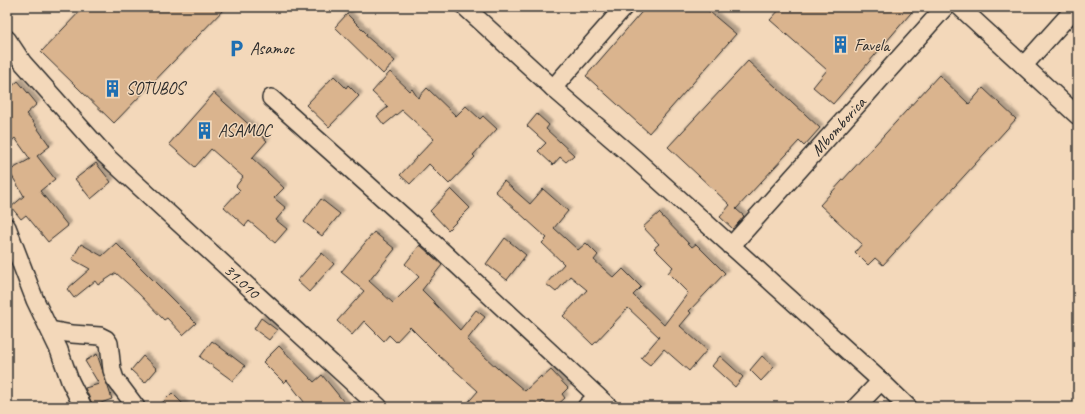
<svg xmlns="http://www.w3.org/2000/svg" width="1085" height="414" viewBox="0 0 1085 414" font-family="Caveat,sans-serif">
  <defs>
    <filter id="shadow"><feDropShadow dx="3.5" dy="-3.5" stdDeviation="1" flood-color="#0004"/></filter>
  </defs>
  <rect width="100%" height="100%" fill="#f3d8ba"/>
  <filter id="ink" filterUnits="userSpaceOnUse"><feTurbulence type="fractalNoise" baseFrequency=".025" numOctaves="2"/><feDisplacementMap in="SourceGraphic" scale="8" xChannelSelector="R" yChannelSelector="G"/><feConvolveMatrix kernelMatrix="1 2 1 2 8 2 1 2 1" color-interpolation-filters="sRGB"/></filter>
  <g filter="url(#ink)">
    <g fill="#dab48e" stroke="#2b2b2b" filter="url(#shadow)">
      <path d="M84 7H226L114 123 41 52Z"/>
      <path d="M646 7H704L736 34 649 133 586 76Z"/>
      <path d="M782 7H916L833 104 813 87 827 70 770 20Z"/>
      <path d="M347 14 367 34 365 35 395 61 383 74 335 27Z"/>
      <path d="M748 61 820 128 804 146 799 141 736 209 744 216 733 229 720 217 730 205 668 147Z"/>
      <path d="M390 72 410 91 412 89 418 98 427 88 456 116 466 106 480 119 483 116 497 129 473 155 475 157 449 184 429 164 410 184 400 175 434 139 402 110 384 125 377 116 388 107 372 92Z"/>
      <path d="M939 75 969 104 983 88 1016 119 883 265 875 258 868 265 855 252 862 244 820 205Z"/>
      <path d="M334 76 346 88 348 85 359 96 329 127 306 105Z"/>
      <path d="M18 81 37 104 26 114 33 122 50 146 37 156 55 179 40 191 68 226 48 242 26 215 21 219 11 207 24 196 9 171 30 159 15 138 7 145V91Z"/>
      <path d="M214 93 267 141 252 158 284 188 274 198 286 208 276 220 287 229 275 243 249 221 245 226 224 207 240 190 236 186 243 177 211 149 195 167 169 144Z"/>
      <path d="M537 114 549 125 546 129 574 155 566 162 560 157 553 165 538 151 546 143 527 126Z"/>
      <path d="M96 163 111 182 91 199 75 179Z"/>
      <path d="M504 181 530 204 543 189 568 211 554 228 578 250 586 243 598 255 594 260 614 278 623 269 641 287 633 295 664 325 688 293 668 273 673 267 654 248 659 244 643 227 659 213 692 247 696 244 725 273 689 311 691 313 680 326 707 350 689 371 664 349 650 365 641 358 659 337 628 308 593 345 563 316 587 290 570 276 556 292 546 284 564 264 542 243 547 238 495 191Z"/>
      <path d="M451 189 470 208 448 230 430 211Z"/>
      <path d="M321 199 340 214 322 236 304 222Z"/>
      <path d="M374 232 395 249 369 281 393 303 419 277 405 264 420 245 442 265 422 290 434 302V303L460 330 476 310 485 317 467 340 498 369V368L525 391 541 376 542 378 551 370 568 388 562 394 565 398 555 407H548L543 401 538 407H464L478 391 439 356 410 327 396 342 389 335 384 341 364 321 352 335 337 321 364 291 341 272Z"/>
      <path d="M505 238 526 255 507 280 486 264Z"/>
      <path d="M116 243 196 323 183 335 167 318 164 320 137 292 116 273 98 285 95 281 74 298 67 289 90 269 72 259 81 244 102 256Z"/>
      <path d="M322 253 334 264 309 292 297 281Z"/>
      <path d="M261 318 277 330 269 340 254 329Z"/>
      <path d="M212 341 245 366 233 381 200 357Z"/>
      <path d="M279 346 314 382 322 375 348 407H308L287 380 284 383 263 362Z"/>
      <path d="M97 354 112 399 93 406 85 388 99 384 85 361Z"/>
      <path d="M143 356 157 369 145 383 131 370Z"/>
      <path d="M720 356 743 377 735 387 712 366Z"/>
      <path d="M762 356 774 367 761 381 750 370Z"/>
      <path d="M172 393 186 407H158Z"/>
    </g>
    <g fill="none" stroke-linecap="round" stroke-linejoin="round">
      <defs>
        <g id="street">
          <path d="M465 7 553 88 634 158 881 381 908 407"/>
          <path d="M960 7 1078 116"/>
          <path d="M7 39 23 63 105 155 379 407"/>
          <path d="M1024 65 1076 7"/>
          <path d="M553 88 624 7"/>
          <path d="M271 98 441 250 609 407"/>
          <path d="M7 227 35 300 59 350 70 381 83 407"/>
          <path d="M731 246 945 7"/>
          <path d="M50 330 72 334 100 336 106 339 109 343 112 370 115 379 136 407"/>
          <path d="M586 407 597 396"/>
          <path d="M856 407 881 381"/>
        </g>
      </defs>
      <use href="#street" stroke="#2b2b2b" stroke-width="20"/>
      <use href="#street" stroke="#f3d8ba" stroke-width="17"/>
    </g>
  </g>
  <defs>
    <symbol id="building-bare" viewBox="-9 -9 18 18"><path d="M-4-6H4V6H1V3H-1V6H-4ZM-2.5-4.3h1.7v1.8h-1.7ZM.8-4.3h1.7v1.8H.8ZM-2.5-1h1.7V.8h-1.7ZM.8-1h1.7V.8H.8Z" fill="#1f6fb2" stroke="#f3d8ba" stroke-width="2.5" paint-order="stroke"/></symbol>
    <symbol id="parking-bare" viewBox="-9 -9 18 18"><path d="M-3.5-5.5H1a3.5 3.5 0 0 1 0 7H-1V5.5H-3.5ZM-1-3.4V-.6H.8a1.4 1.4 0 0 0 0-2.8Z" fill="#1f6fb2" stroke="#f3d8ba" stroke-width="2.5" paint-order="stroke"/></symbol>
  </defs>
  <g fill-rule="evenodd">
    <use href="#building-bare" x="828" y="32" width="25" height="25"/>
    <use href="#parking-bare" x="224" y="36" width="25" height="25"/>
    <use href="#building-bare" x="100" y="76" width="25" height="25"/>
    <use href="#building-bare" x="192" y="118" width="25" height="25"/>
  </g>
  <g text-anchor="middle" stroke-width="3" stroke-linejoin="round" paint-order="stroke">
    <g font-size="17" fill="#2b2b2b" stroke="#f3d8ba" text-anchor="start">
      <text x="854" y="51">Favela</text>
      <text x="250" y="54">Asamoc</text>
      <text x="126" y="94">SOTUBOS</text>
      <text x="218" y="136">ASAMOC</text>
    </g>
    <g font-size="17" fill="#2b2b2b" stroke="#f3d8ba">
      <text transform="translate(838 126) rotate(-48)" y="6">Mbomborica</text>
      <text transform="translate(242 281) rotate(43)" y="6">31.010</text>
    </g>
  </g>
  <rect width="1085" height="414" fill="none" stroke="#f3d8ba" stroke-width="24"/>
  <rect x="12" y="12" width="1061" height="390" fill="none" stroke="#2b2b2b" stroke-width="1.5" filter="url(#ink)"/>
</svg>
